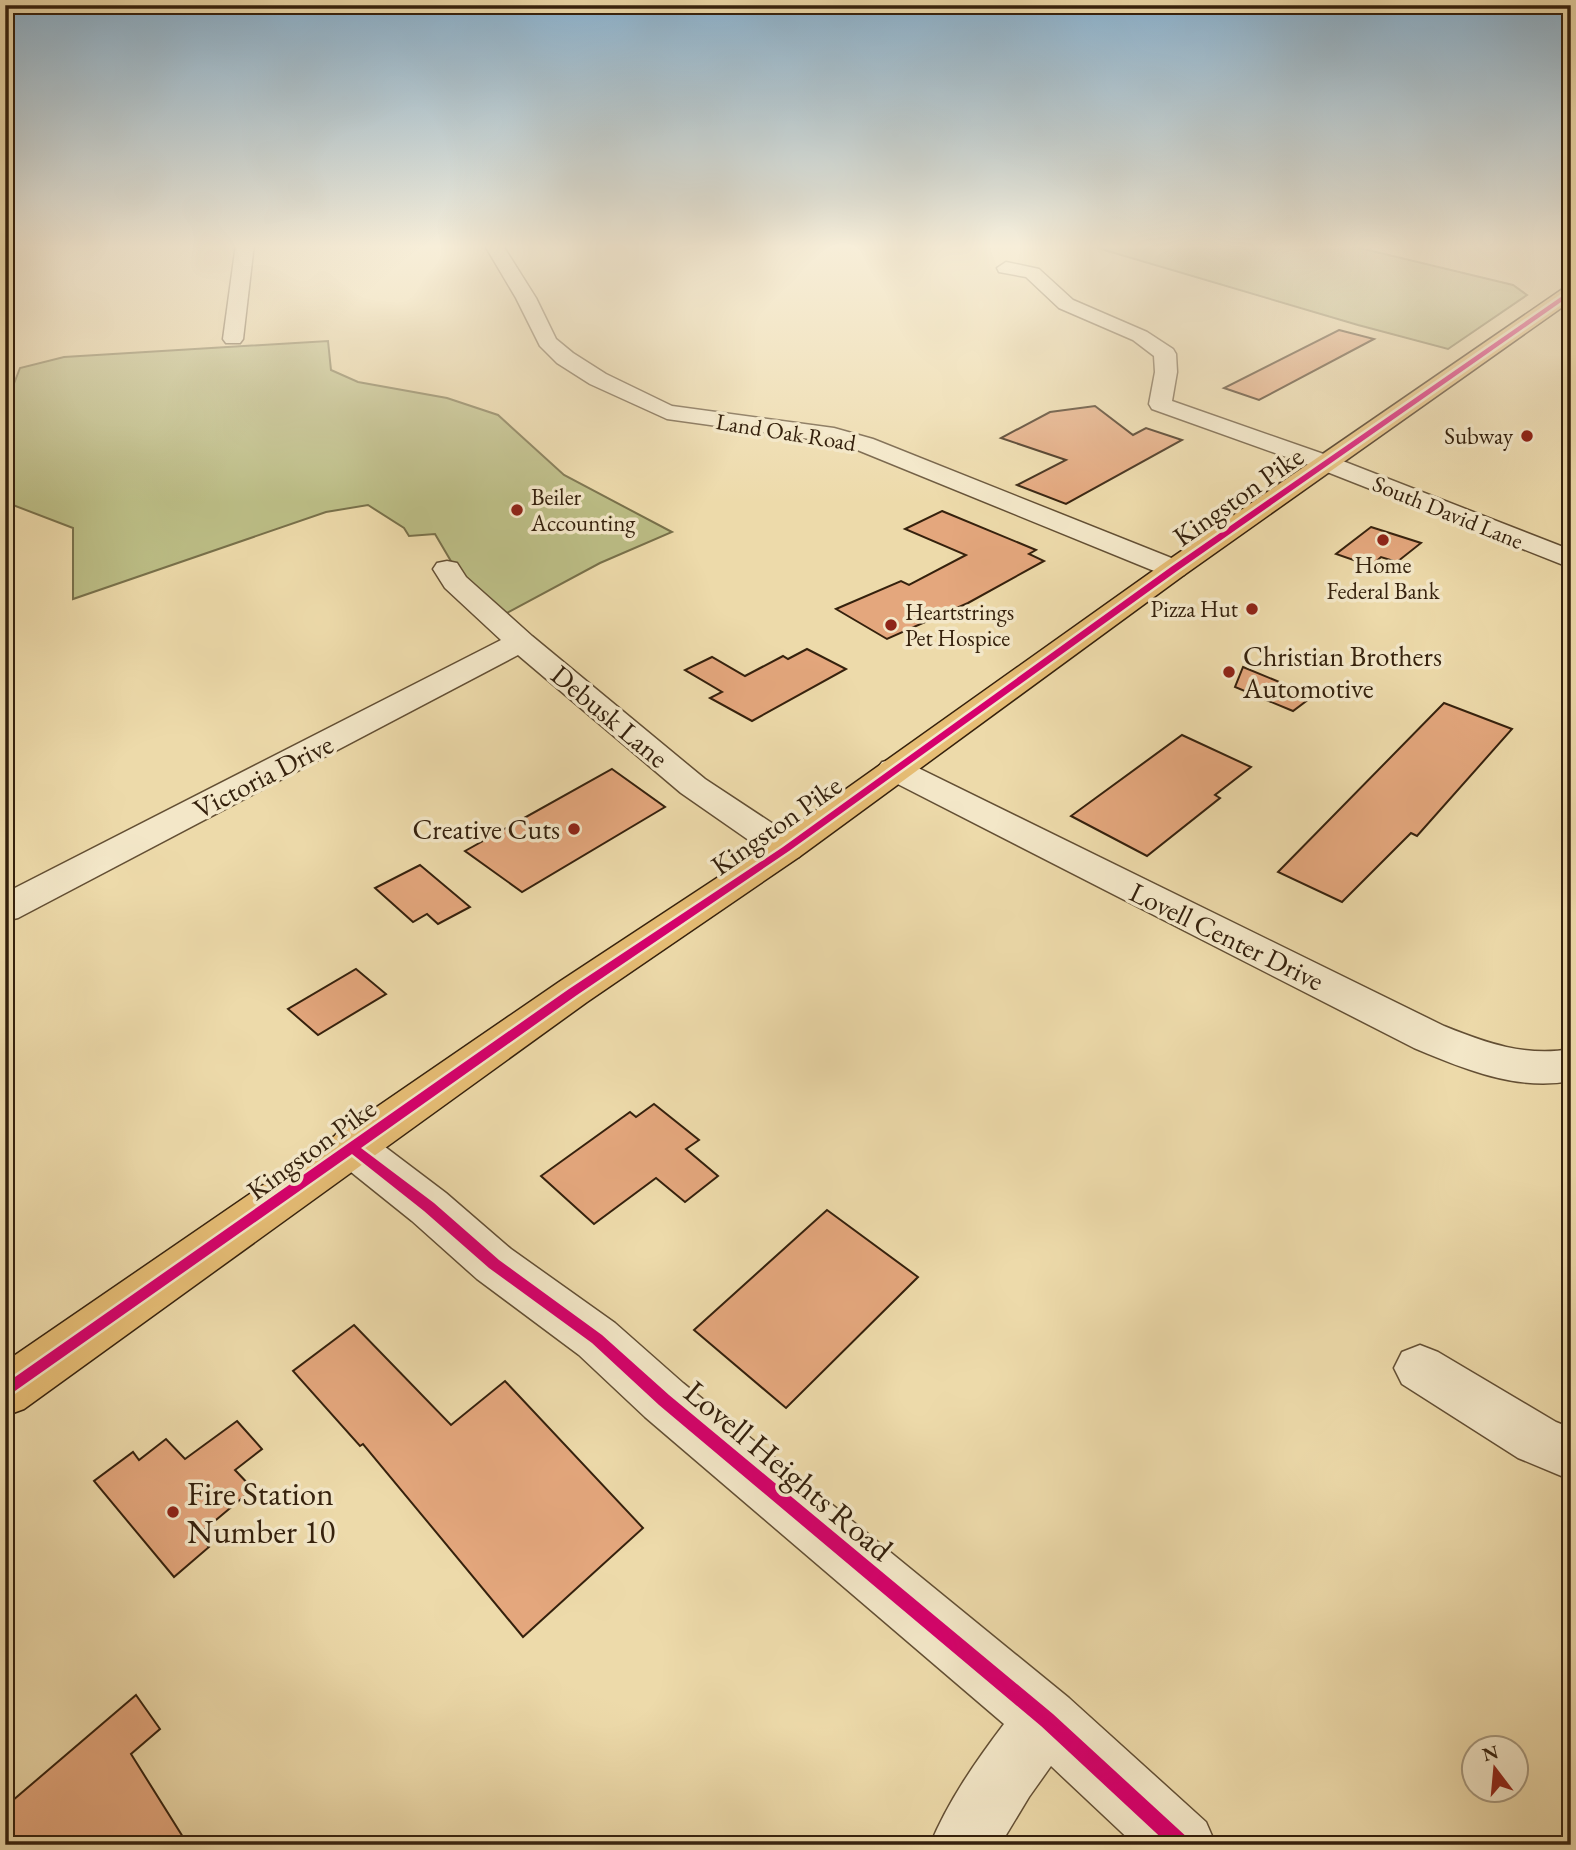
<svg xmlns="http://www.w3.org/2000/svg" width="1576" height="1850" viewBox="0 0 1576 1850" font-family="'EB Garamond',serif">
  <rect width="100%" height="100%" fill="#eddaaa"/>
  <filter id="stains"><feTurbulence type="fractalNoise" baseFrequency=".00286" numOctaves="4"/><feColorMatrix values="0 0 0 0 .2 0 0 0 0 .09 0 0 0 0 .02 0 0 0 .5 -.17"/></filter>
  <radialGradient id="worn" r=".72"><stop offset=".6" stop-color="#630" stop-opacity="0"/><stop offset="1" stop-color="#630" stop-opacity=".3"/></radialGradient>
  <g fill="#bcbe86" stroke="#78704a" stroke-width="2">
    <path d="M1084 244H1343L1513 285 1527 295 1448 349 1358 325Z"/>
    <path d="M328 341 331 370 358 382 447 398 498 415 564 475 672 532 600 563 505 614 458 573 435 534 409 536 404 528 368 505 326 512 73 599V528L5 502V407L20 368 64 357Z"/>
  </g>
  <g fill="#e4a77d" stroke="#35210d" stroke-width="2">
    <path d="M1339 330 1374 339 1259 400 1224 388Z"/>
    <path d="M1095 406 1133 435 1146 428 1182 440 1066 504 1017 485 1066 460 1001 438 1050 412Z"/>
    <path d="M942 511 1036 550 1029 554 1044 561 968 603 887 639 836 609 901 581 909 585 966 555 905 529Z"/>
    <path d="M1371 527 1421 543 1397 562 1381 557 1371 566 1336 554Z"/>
    <path d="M807 649 846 669 752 721 710 698 722 692 685 670 712 657 745 676 783 656 788 659Z"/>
    <path d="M1243 667 1313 696 1293 711 1235 687Z"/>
    <path d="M1444 703 1512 729 1417 836 1411 833 1342 902 1278 872Z"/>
    <path d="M1182 735 1251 767 1215 795 1220 798 1147 856 1071 816Z"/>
    <path d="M612 769 665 807 522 892 465 851Z"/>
    <path d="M420 865 470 907 438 924 427 914 413 922 375 888Z"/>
    <path d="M356 969 386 994 318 1035 288 1009Z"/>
    <path d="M654 1104 699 1140 686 1149 718 1176 685 1202 656 1178 594 1224 541 1176 630 1112 636 1117Z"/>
    <path d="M827 1210 918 1277 786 1408 694 1330Z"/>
    <path d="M354 1325 451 1425 505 1381 643 1528 523 1637 363 1444 360 1446 293 1371Z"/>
    <path d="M237 1421 262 1449 235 1470 253 1489 198 1535 209 1547 174 1577 94 1481 133 1452 139 1460 166 1439 185 1459Z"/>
    <path d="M136 1695 160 1729 131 1754 188 1845H5V1807Z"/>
  </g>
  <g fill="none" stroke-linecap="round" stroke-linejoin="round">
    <defs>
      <g id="minor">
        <path d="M236 244H254L243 339 240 343H226L223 339Z"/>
        <path d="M484 244H502L536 298 556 339 573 353 606 374 672 406 834 428 873 439 1184 563 1188 569 1184 575 1174 577 1164 575 855 449 831 442 667 419 590 384 557 363 540 346 516 298Z"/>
        <path d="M1006 262 1039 269 1073 300 1147 332 1173 349 1176 354 1177 372 1172 401 1335 458 1571 550V568L1317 468 1152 409 1149 404 1155 372 1154 356 1133 340 1059 308 1026 277 999 272 997 268Z"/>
        <path d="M447 561 457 563 466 577 532 636 705 779 799 841 804 849 799 857 786 860 773 857 681 793 518 655 18 918 5 921V893L501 640 445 588 433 569 437 563Z"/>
        <path d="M894 759 906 762 1444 1026C1486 1043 1525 1057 1571 1049V1081C1516 1091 1464 1069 1414 1048L882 776 877 769 882 762Z"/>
        <path d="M352 1129 368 1134 446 1193 511 1249 615 1323 683 1383 1069 1698 1206 1822 1216 1845H1135L1051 1766 1029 1797 1000 1845H930C948 1801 976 1761 1004 1724L645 1417 579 1355 477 1279 412 1221 336 1160 329 1147 336 1134Z"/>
        <path d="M1420 1345 1438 1352 1556 1422 1571 1428V1480L1518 1458 1402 1384 1394 1368 1402 1352Z"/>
      </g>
      <path id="major" d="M1571 286V301L1184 575 799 857 587 1002 24 1409 5 1416V1362L559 982 773 841 1164 563 1564 288Z"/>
    </defs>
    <use href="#minor" stroke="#634f34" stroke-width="3"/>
    <use href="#major" stroke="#35210d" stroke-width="3"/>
    <use href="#minor" fill="#f3e7c8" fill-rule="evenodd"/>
    <use href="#major" fill="#e6bd75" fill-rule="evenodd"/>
    <defs>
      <path id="cycleway" d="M1571 290V295L1177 571 789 851 577 995 361 1148 434 1203 499 1260 602 1335 669 1395 1053 1714 1189 1839 1192 1845H1169L1041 1726 659 1405 592 1343 489 1268 424 1211 352 1154 5 1398V1384L569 989 783 847 1171 567Z"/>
    </defs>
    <use href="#cycleway" stroke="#f3e7c8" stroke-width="5"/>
    <use href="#cycleway" fill="#d6006c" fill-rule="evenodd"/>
  </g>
  <linearGradient id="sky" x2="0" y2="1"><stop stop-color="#8bb5d4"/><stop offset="0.49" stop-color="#f7eed9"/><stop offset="1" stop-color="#f7eed9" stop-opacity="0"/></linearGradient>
  <rect width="1576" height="503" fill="url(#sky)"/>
  <g fill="#8f2418" stroke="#f3e7c8" stroke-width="2.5">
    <circle cx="1527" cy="436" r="7"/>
    <circle cx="517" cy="510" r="7"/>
    <circle cx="1383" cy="540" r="7"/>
    <circle cx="1252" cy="609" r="7"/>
    <circle cx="891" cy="625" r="7"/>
    <circle cx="1229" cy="672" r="7"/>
    <circle cx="574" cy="829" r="7"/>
    <circle cx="173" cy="1512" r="7"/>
  </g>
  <g text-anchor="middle" stroke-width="7" stroke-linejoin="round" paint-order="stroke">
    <g font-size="23" fill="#35210d" stroke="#f3e7c8">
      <text transform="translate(786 432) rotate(9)" y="8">Land Oak Road</text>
      <text transform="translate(1448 512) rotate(22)" y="8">South David Lane</text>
    </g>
    <g font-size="23" fill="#35210d" stroke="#f3e7c8" text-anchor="end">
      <text x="1513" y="444">Subway</text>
      <text x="531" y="505" text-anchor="start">Beiler<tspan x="531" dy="26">Accounting</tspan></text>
      <text x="1383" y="573" text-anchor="middle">Home<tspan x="1383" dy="26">Federal Bank</tspan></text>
      <text x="1238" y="617">Pizza Hut</text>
      <text x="905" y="620" text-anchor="start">Heartstrings<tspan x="905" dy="26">Pet Hospice</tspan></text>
    </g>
    <g font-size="28" fill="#35210d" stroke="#f3e7c8">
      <text transform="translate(1238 496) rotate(-35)" y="10">Kingston Pike</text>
      <text transform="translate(610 716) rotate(40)" y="10">Debusk Lane</text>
      <text transform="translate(263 776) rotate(-27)" y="10">Victoria Drive</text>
      <text transform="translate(776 825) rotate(-35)" y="10">Kingston Pike</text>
      <text transform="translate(1227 936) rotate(26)" y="10">Lovell Center Drive</text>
      <text transform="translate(311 1149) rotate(-36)" y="10">Kingston Pike</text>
    </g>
    <g font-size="28" fill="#35210d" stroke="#f3e7c8" text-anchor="start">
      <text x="1243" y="666">Christian Brothers<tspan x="1243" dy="32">Automotive</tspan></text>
      <text x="560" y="839" text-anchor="end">Creative Cuts</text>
    </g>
    <g font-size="33" fill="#35210d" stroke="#f3e7c8">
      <text transform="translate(789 1470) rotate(40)" y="12">Lovell Heights Road</text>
    </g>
    <g font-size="33" fill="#35210d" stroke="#f3e7c8" text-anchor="start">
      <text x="187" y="1505">Fire Station<tspan x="187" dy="38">Number 10</tspan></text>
    </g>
  </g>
  <rect width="1576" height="1850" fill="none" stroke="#eddaaa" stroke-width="28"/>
  <rect x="7" y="7" width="1562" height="1836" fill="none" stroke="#35210d" stroke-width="3.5"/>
  <rect x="14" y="14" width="1548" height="1822" fill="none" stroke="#35210d" stroke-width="2"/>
  <g transform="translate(1495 1769) rotate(344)"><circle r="33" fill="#f3e7c8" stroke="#a7987d" stroke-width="2"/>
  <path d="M0-5L12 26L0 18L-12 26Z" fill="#8f2418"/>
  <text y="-10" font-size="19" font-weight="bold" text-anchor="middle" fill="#35210d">N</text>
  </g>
  <rect width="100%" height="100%" filter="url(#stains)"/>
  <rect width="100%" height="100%" fill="url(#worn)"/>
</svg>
